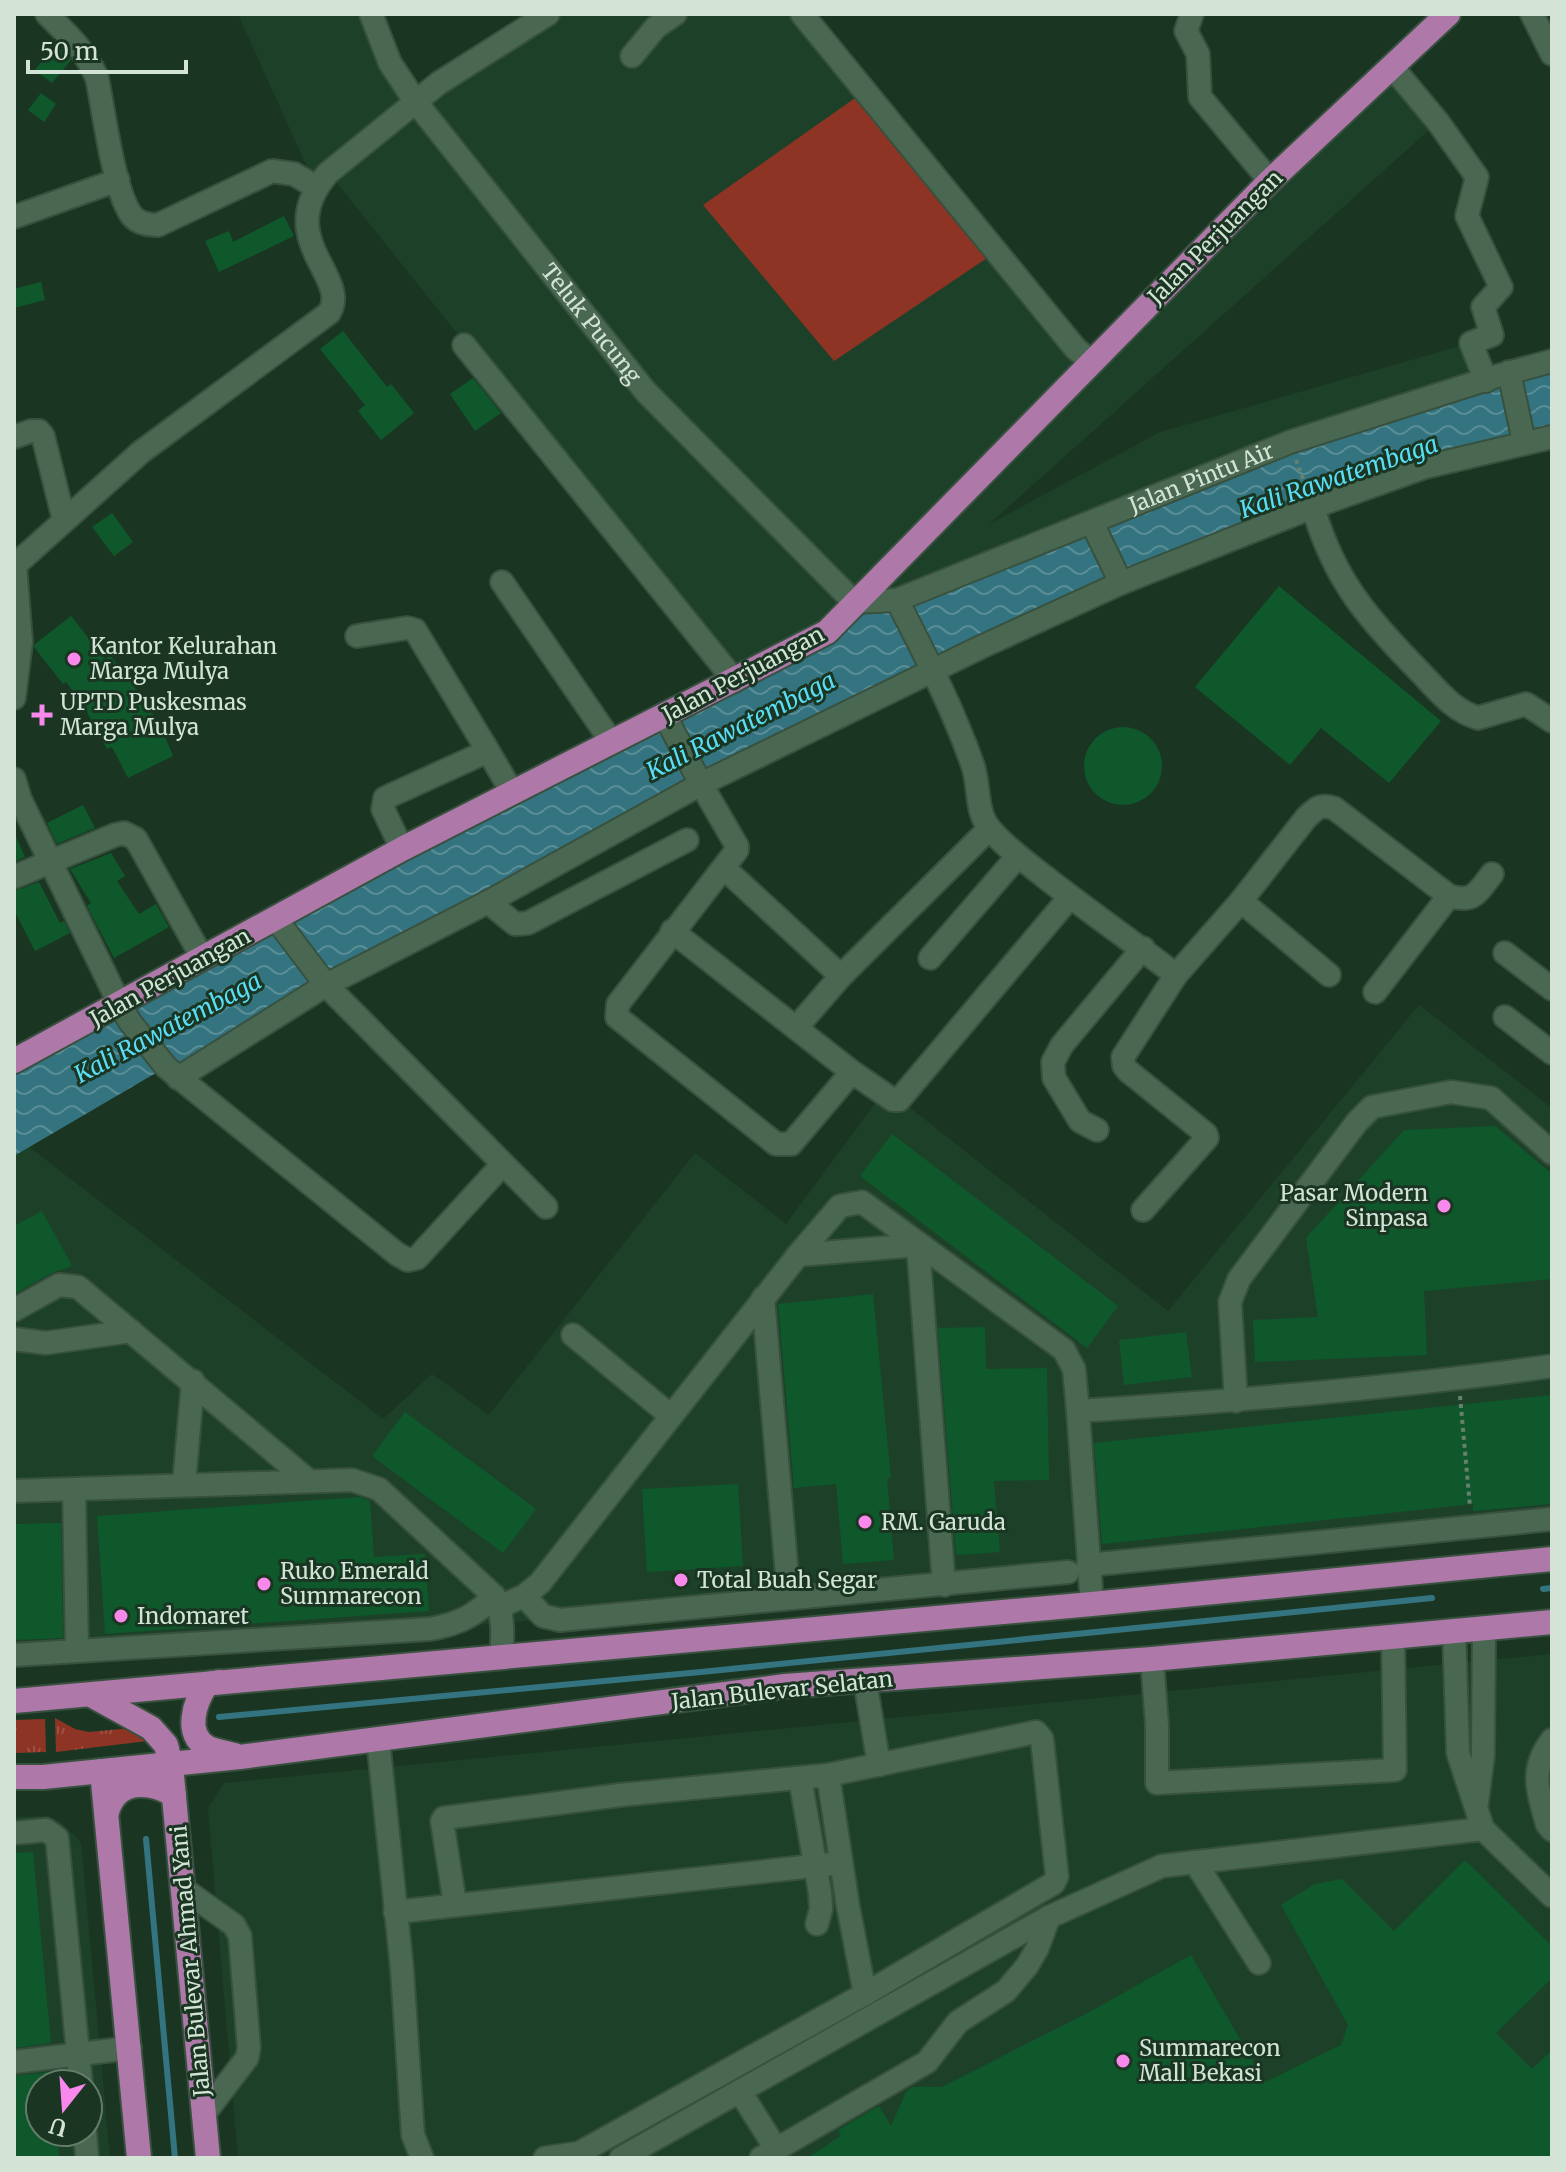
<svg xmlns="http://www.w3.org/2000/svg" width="1566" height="2172" viewBox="0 0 1566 2172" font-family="Merriweather,serif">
  <defs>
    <pattern id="grass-tufts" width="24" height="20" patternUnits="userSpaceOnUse" patternTransform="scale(2)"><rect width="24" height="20" fill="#8e3425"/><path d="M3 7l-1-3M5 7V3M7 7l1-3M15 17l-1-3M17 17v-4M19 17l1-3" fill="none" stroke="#9d5144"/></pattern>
    <pattern id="water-waves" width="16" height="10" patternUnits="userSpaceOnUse" patternTransform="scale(2)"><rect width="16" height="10" fill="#347480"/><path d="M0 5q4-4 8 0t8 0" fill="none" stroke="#5a8e97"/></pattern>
  </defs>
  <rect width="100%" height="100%" fill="#1a3622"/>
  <g fill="#1d4128" fill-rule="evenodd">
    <path d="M238 14H371L416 100 548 14H802L1090 361 1393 68 1438 122 988 525 1160 432 1471 343 1486 381 735 681 329 173 316 187Z"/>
    <path d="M1419 1005 1552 1108V1530L465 1626 14 1661V1156L29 1147 383 1419 432 1374 489 1415 695 1153 786 1224 886 1089 1168 1311Z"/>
    <path d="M1552 1654V2158H238L208 1808 224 1783Z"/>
    <path d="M48 1816 61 1822 81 1843 110 2158H14V1817ZM40 2084H88V2132H40Z"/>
  </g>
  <g fill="url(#grass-tufts)">
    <path d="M55 1718 75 1729 89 1732 142 1727 156 1740 56 1752Z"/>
    <path d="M45 1719 46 1752 14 1753V1720Z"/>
  </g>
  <path fill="#8e3425" d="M865 91 996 252 834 361 703 205Z"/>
  <path fill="url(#water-waves)" d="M1552 361V437L1313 507 701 784 178 1078 166 1067 14 1156V1061L882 601 1092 523Z"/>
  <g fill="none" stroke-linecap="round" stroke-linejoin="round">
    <g stroke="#347480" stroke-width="6">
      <path d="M1543 1589 1552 1588"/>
      <path d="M219 1717 701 1672 1432 1598"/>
      <path d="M146 1839 175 2158"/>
    </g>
  </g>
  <g fill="#0e582c">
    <path d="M56 43 71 60 52 83 35 70Z"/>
    <path d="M41 93 56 104 44 122 28 110Z"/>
    <path d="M284 216 294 236 219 272 205 241 229 231 233 242Z"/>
    <path d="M41 282 45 300 14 308V289Z"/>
    <path d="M343 331 387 387 391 384 414 413 381 440 358 411 365 405 320 349Z"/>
    <path d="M473 378 501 413 475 431 450 394Z"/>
    <path d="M112 513 133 542 114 556 92 527Z"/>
    <path d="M1279 586 1441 721 1389 783 1321 728 1290 765 1195 687Z"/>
    <path d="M71 616 105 659 110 655 142 697 161 727 173 756 128 778 112 747 107 749 82 703 66 682 63 684 34 647 35 644Z"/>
    <circle cx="1123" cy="766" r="39"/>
    <path d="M83 805 95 828 57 844 47 823Z"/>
    <path d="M14 832 25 857 14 862Z"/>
    <path d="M111 853 125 876 117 881 139 914 156 904 169 927 114 958 87 906 91 903 70 869Z"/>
    <path d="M39 882 60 923 64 921 70 933 35 951 14 910V891Z"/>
    <path d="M1495 1126 1552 1174V1279L1424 1291 1427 1355 1255 1362 1253 1320 1318 1317 1306 1238 1404 1130Z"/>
    <path d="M892 1134 1118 1306 1087 1348 860 1176Z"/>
    <path d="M42 1211 72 1266 52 1273 14 1294V1226Z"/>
    <path d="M873 1294 891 1478 887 1479 894 1560 843 1564 836 1484 794 1488 778 1304Z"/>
    <path d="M985 1327 986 1369 1047 1368 1049 1480 994 1481 1000 1552 956 1555 938 1328Z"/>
    <path d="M1186 1332 1192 1377 1124 1385 1119 1340Z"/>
    <path d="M1552 1395V1504L1473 1511V1504L1102 1544 1094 1443Z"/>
    <path d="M405 1412 536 1509 503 1553 372 1456Z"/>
    <path d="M738 1484 743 1566 647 1572 642 1489Z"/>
    <path d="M360 1497 370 1501 374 1557 425 1554 429 1611 105 1634 97 1516Z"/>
    <path d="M61 1523 63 1638 14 1640V1524Z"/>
    <path d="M33 1852 51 2043 14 2048V1853Z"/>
    <path d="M1465 1860 1552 1946V1978L1496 2033 1532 2069 1552 2050V2158H807L841 2136 838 2130 879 2106 891 2126 906 2092 912 2087H942L1093 2010 1191 1955 1265 2082 1341 2045 1348 2025 1281 1905 1315 1884 1342 1879 1394 1931Z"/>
    <path d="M50 2072 52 2084H40V2132H57L59 2158H14V2076Z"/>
  </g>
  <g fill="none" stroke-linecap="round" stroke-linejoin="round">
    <defs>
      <g id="minor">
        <path d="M47 14C67 34 86 51 97 78 104 112 113 186 130 213 136 223 147 225 158 225L272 171 294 174 316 187"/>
        <path id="s1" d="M371 14 390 63 415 101 646 392 854 602 897 600 1290 442 1497 376 1552 361"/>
        <path d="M802 14 1075 348 1090 361"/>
        <path d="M1192 14 1186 31 1198 54 1200 97 1270 181"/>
        <path d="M1532 14 1552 54"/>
        <path d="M632 56 656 27 675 14"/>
        <path d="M1393 68 1438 122 1477 177 1467 216 1501 287 1483 307 1492 335 1471 343 1486 381"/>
        <path d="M14 217 118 180"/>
        <path d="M464 345 735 681"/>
        <path d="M1509 372 1524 442"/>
        <path d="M14 437 31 431H39L43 436 64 520"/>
        <path d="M1313 507C1334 581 1369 620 1422 674 1439 692 1454 711 1478 718L1526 704 1552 721"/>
        <path d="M1092 523 1121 583"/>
        <path d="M14 566 141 452 329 313C352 277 271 239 328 173L439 83 548 14"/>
        <path d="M502 582 611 741"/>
        <path d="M897 600C924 653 953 708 973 766 980 787 975 811 990 829 1005 847 1026 862 1045 877 1088 911 1133 942 1176 975"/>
        <path d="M357 636 407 628 415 630 488 751"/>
        <path d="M14 698 21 642 15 565"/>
        <path d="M665 716 701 784 737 846V850L618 1004 617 1017 776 1144H791L852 1072"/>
        <path d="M14 779 20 799 120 1005 130 1022 166 1067 397 1254 408 1260 417 1258 503 1164"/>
        <path d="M402 849 383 809 385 798 488 751 512 792"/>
        <path d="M724 868 841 976"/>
        <path d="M14 877 115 835 124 833 136 839 203 959"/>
        <path d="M1241 901 1306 818C1316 808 1320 804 1334 808L1449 896C1474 903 1477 893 1492 874"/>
        <path d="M488 902 515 924 528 923 687 840"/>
        <path d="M276 919 326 985 546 1207"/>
        <path d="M672 931 852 1072 893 1100H899L1070 897"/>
        <path d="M1505 953 1552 989"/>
        <path d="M930 958 1018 856"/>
        <path d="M1375 992 1449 896"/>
        <path d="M1505 1017 1552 1053"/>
        <path d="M796 1028 841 976 989 829"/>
        <path d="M178 1078 326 985 488 902 701 784 981 647 1121 583 1313 507 1425 467 1552 437"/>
        <path d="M1097 1130 1080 1121 1054 1078 1053 1062 1062 1045 1143 948"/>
        <path d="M1143 1210 1207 1138 1206 1134 1128 1071 1124 1066 1123 1057 1176 975 1241 901 1329 975"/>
        <path d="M918 1245 944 1585"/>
        <path d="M798 1255 918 1245"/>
        <path d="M763 1298 789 1598"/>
        <path d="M14 1310 59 1285 78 1287 309 1481"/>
        <path d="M573 1335 671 1416"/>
        <path d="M14 1339 46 1343 131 1331"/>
        <path d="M1236 1401 1230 1302 1239 1279 1357 1122 1372 1107 1451 1092 1491 1098 1552 1153"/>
        <path d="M184 1484 193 1381"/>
        <path d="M74 1490 77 1650"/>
        <path d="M14 1491 352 1480 379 1489 494 1596C504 1615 503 1635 501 1656"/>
        <path d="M1088 1565 1552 1519"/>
        <path d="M524 1596 543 1616 560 1620 1068 1572"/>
        <path d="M1092 1604 1078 1411C1237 1401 1395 1388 1552 1366"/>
        <path d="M499 1607 524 1596 540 1583 798 1255 840 1206 862 1202 1064 1350 1074 1369 1078 1411"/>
        <path d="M1454 1630 1458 1753 1483 1829 1552 1896"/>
        <path d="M14 1655 430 1629C458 1624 475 1616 494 1596"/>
        <path d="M1152 1659 1157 1725V1783L1395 1770 1393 1636"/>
        <path d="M865 1681 879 1765"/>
        <path d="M378 1739 402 1969 413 2135 422 2158"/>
        <path d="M1552 1740C1529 1770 1538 1791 1547 1824L1552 1830"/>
        <path d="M800 1778 820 1893 821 1909 817 1924"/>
        <path d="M1477 1802 1483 1756 1484 1628"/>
        <path d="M14 1833 46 1830 57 1838 81 2084"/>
        <path d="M1195 1862 1259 1963"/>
        <path d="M182 1888 234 1925 240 1936 249 2048 247 2058 204 2114"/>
        <path d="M455 1904 442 1821 444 1818 620 1795 828 1775 848 1906 865 1994"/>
        <path d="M395 1912 841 1863"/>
        <path d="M14 2062 130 2048"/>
        <path d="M741 2093 776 2149"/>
        <path d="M85 2132 87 2158"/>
        <path d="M545 2158 579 2153 865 1994 1054 1883 1057 1876 1042 1739 1036 1732 828 1775"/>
        <path d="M621 2158 1049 1917 1162 1866 1483 1829"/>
        <path d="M761 2158 927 2062 958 2022 1006 1991 1027 1966 1037 1949 1049 1917"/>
      </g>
      <g id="major">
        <path d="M14 1061 402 849 827 632 1270 181 1448 14"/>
        <path d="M219 1682 207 1684C195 1701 183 1735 208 1748 216 1751 226 1753 234 1755"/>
        <path d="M93 1696 151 1728 166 1745 171 1765 208 2158"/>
        <path d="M14 1701 1092 1604 1552 1559"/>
        <path d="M102 1771 139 2158"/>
        <path d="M14 1777H43L240 1757 785 1686 1152 1659 1552 1622"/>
        <path d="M107 1812C116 1779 149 1780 174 1795"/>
      </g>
    </defs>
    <use href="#minor" stroke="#38513f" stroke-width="26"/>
    <use href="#major" stroke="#38513f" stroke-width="28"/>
    <g stroke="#68806e" stroke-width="4" stroke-dasharray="4 4" stroke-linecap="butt">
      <path d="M1296 460 1307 489"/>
      <path d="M1460 1396 1470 1507"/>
    </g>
    <use href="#minor" stroke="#4a6851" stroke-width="22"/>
    <use href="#major" stroke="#ae78a9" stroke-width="24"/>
  </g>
  <g fill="#f888eb" stroke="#1a3622" stroke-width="3">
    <circle cx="74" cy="659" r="8"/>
    <path d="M38 703h8v8h8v8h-8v8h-8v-8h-8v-8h8z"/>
    <circle cx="1444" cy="1206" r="8"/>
    <circle cx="865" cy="1522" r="8"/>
    <circle cx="681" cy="1580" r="8"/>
    <circle cx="264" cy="1584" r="8"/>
    <circle cx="121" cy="1616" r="8"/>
    <circle cx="1123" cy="2061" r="8"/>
  </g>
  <g text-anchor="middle" stroke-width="6" stroke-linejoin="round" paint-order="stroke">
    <g font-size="22" fill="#d3e4d7" stroke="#1a3622">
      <text transform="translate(1215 237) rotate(-45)" y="8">Jalan Perjuangan</text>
      <text dy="8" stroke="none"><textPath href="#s1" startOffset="382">Teluk Pucung</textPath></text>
      <text dy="8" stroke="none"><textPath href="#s1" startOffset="1136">Jalan Pintu Air</textPath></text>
      <text transform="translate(743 674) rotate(-28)" y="8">Jalan Perjuangan</text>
      <text transform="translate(170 977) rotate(-29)" y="8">Jalan Perjuangan</text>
      <text transform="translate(782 1690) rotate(-6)" y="8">Jalan Bulevar Selatan</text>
      <text transform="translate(190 1961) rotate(-95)" y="8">Jalan Bulevar Ahmad Yani</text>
    </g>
    <g font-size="22" fill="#d3e4d7" stroke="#1a3622" text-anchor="start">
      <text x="90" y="654">Kantor Kelurahan<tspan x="90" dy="25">Marga Mulya</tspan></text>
      <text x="60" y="710">UPTD Puskesmas<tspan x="60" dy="25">Marga Mulya</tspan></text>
      <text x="1428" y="1201" text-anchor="end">Pasar Modern<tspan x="1428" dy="25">Sinpasa</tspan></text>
      <text x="881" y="1530">RM. Garuda</text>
      <text x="280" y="1579">Ruko Emerald<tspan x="280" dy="25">Summarecon</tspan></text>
      <text x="697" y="1588">Total Buah Segar</text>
      <text x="137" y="1624">Indomaret</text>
      <text x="1139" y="2056">Summarecon<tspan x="1139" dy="25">Mall Bekasi</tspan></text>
    </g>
    <g font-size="24" font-style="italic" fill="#59ddf5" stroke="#1a3622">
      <text transform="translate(1339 477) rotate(-19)" y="8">Kali Rawatembaga</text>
      <text transform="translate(741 726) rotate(-27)" y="8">Kali Rawatembaga</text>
      <text transform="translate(168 1028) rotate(-28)" y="8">Kali Rawatembaga</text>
    </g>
  </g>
  <rect width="1566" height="2172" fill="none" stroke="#d3e4d7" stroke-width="32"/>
  <g transform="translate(64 2108) rotate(197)"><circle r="38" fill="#1a3622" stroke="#647c6a" stroke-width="2"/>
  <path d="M0-6L14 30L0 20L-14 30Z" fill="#f888eb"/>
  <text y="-12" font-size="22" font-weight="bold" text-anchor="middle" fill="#d3e4d7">U</text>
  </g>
  <path d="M28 60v12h158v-12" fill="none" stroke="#d3e4d7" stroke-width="4"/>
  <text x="40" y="60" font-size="24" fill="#d3e4d7" stroke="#1a3622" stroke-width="6" paint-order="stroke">50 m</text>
</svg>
